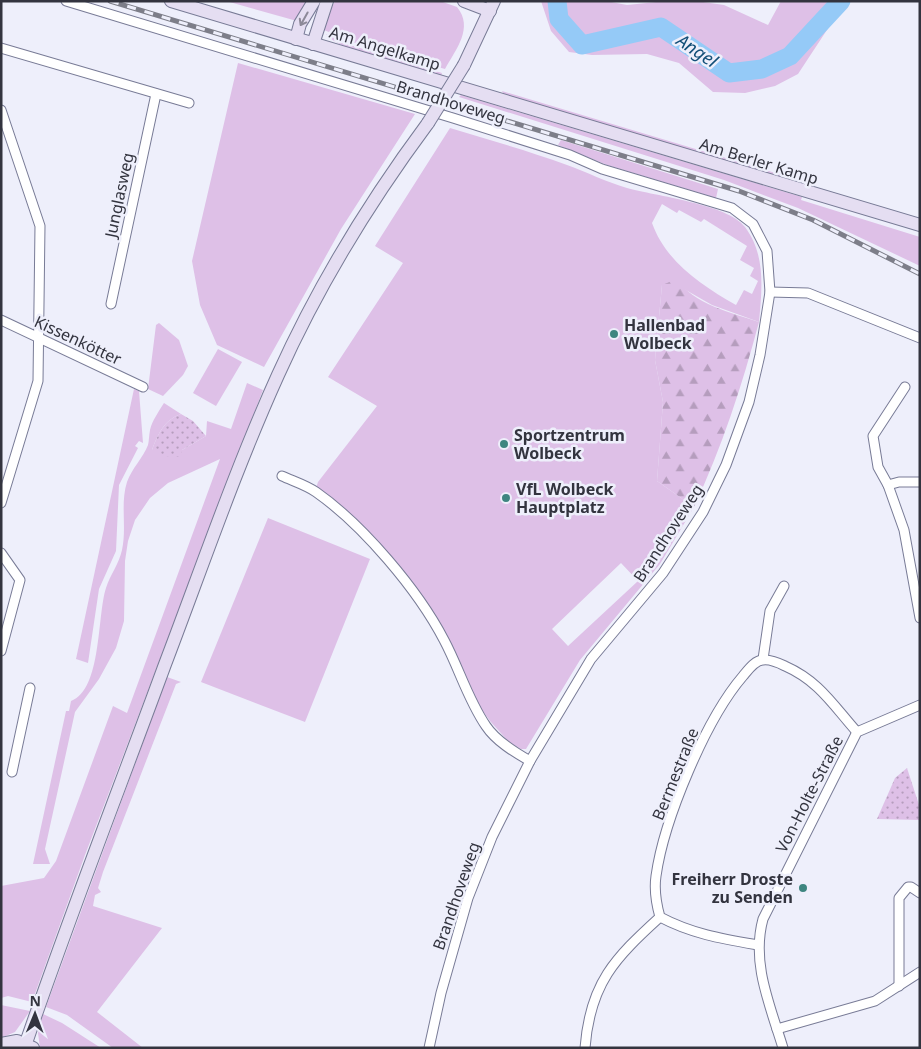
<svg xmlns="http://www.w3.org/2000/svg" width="921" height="1049" viewBox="0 0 921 1049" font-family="'Noto Sans',sans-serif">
  <defs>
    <pattern id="forest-firs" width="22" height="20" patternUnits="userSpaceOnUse" patternTransform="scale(1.25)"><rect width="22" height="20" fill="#dec0e7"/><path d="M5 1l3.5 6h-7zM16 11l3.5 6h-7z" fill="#b59dbd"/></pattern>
    <pattern id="park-dots" width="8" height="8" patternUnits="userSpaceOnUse" patternTransform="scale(1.25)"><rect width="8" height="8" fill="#dec0e7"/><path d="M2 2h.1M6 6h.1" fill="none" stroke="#b59dbd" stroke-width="1.8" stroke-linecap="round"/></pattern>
  </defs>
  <rect width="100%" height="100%" fill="#eeeffb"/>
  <g fill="#dec0e7" fill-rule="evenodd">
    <path d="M226 1H308L297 21Z"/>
    <path d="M335 1H440L457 7C474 28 456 49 445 69L357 44 324 30 330 11Z"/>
    <path d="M541 1H606L627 5 666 1H696L724 5 768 25 781 1H846L798 74 775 86 745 93 713 92 679 63 647 54 592 55 569 52 551 31Z"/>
    <path d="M326 34 350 45 442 73 441 76C419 70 336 50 326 34Z"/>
    <path d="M238 63 415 114 341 229 264 367 217 345 200 305 192 261Z"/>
    <path d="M502 91 782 175 781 178 504 95Z"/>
    <path d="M461 95 802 197 801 200 920 237V266L798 208 724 180 459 97Z"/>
    <path d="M450 128C489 140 529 151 567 165 587 172 606 182 627 188 655 196 728 204 745 227 766 255 762 289 759 322L712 305 684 289 662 285 655 360 663 402 657 481 694 507 660 564 580 660 526 749H521L509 742 490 721 468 691 444 639 383 556 315 491 318 482 377 406 328 377 403 263 375 246ZM662 204 677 213 679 210 701 222 704 219 747 246 740 260 754 268 750 276 758 281 752 294 744 290 736 305C701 285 666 262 652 223ZM621 563 638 581 568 646 552 629Z"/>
    <path d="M561 140 718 189 716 198 607 165 558 145Z"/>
    <path d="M159 323 179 340 188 366 183 375 163 396 148 389 156 325Z"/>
    <path d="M218 349 242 362 216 406 193 393Z"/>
    <path d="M247 383 263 390 85 855 32 1002 8 996 1 998V886L44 878 56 861 113 706 127 713 220 459 168 483 150 498 135 520 128 541 125 561 124 621 116 648 99 679 75 712 45 849 50 864H33L66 711H69L71 701C102 690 97 615 106 588 110 575 119 564 122 550 127 527 120 504 127 482 132 468 143 458 148 445 149 441 149 435 150 430 152 421 159 411 164 403L181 414C164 420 158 434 152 450H182L206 436 207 421 231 429Z"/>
    <path d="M134 389 139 391 143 443 139 441 135 446 138 448 119 485 116 551 99 589 88 663 76 659Z"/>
    <path d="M268 518 370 559 305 722 201 682Z"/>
    <path d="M167 677 181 682 176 684 103 872 98 888 101 892 95 895 93 906 162 928 97 1012 143 1048H113L67 1015 46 1007Z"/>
    <path d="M1 1005 30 1011 15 1032 1 1038Z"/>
    <path d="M43 1014 62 1023 101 1048H40L38 1033Z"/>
  </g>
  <path fill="url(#forest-firs)" d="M677 279C693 304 732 313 759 322 742 386 722 447 694 507L657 481 663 402 655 360 662 285Z"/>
  <g fill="url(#park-dots)">
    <path d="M181 414 193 421 206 436 182 450 180 457 162 456 152 450C158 434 164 420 181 414Z"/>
    <path d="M907 768 920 808V820L877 819 895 778Z"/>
  </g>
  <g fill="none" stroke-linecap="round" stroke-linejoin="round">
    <path stroke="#95caf7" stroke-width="19" d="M557 1 559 19 582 45 661 27 729 73 762 69 790 56 841 1"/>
    <defs>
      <g id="street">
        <path d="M66 1 453 118 570 155 602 169 732 208 753 224 767 251 770 292 760 355 749 402 726 465 703 512 663 573 591 659 530 761 492 837 468 898 441 993 429 1048"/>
        <path d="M1 48 189 103"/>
        <path d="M1 110 40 226 38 381 1 503"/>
        <path d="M770 292 808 293 920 338"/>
        <path d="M111 304 156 94"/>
        <path d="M1 320 143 387"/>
        <path d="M905 387 873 436 878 467 888 485 904 530 920 618"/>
        <path d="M282 476C293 481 306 485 316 492 363 525 418 590 444 640 459 668 468 700 486 726 496 741 514 752 530 761"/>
        <path d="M888 485 899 482H920"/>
        <path d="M1 553 20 580 1 651"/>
        <path d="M763 659 770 611 784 586"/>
        <path d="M12 772 30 688"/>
        <path d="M758 945C723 939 692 934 660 917 656 903 654 890 656 876 664 819 706 719 743 676 748 670 755 660 763 660 771 659 779 663 785 666 819 681 833 705 857 732"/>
        <path d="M899 986V898L908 887H911L920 893"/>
        <path d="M777 1029 875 1001 920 972"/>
        <path d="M585 1048C590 983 615 958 660 917"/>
        <path d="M783 1048C770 1005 751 963 763 919L857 732 920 705"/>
      </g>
      <g id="secondary">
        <path d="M171 1 920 225"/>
        <path d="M464 1 490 11"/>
        <path d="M296 39 300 24 314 1"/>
        <path d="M313 44 327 1"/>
        <path d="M464 65 494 1"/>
        <path d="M26 1043C69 917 118 792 164 667 201 570 235 470 278 375 318 286 370 201 428 123"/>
        <path d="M1 1044 17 1041 33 1048"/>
      </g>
    </defs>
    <use href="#street" stroke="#787b96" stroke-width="11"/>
    <use href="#secondary" stroke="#787b96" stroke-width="14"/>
    <use href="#street" stroke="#fff" stroke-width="9"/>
    <use href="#secondary" stroke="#e5def2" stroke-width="12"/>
    <defs>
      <path id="rail" d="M110 1 739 191 813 220 920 274"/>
    </defs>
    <use href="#rail" stroke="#7d7e89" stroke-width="5"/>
    <use href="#rail" stroke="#eeeffb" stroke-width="3" stroke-dasharray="9" stroke-linecap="butt"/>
    <defs>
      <path id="secondary-bridge" d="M428 123 464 65"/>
    </defs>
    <use href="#secondary-bridge" stroke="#787b96" stroke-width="14" stroke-linecap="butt"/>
    <use href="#secondary-bridge" stroke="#e5def2" stroke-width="12"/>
  </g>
  <defs><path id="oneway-shaft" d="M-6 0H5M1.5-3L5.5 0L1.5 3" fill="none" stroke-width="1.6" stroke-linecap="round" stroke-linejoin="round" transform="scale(1.25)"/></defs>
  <use stroke="#8c8998" href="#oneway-shaft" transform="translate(304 19) rotate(119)"/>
  <g fill="#3e8580" stroke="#eeeffb" stroke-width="2">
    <circle cx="614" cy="334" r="5"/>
    <circle cx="504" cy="444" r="5"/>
    <circle cx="506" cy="498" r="5"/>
    <circle cx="803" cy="888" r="5"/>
  </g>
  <g text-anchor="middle" stroke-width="5" stroke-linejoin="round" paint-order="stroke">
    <g font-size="16" fill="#33343f" stroke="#eeeffb">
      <text transform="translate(385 48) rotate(17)" y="6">Am Angelkamp</text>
      <text transform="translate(451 102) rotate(17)" y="6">Brandhoveweg</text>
      <text transform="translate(759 161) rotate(17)" y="6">Am Berler Kamp</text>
      <text transform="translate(119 195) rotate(-78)" y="6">Junglasweg</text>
      <text transform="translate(78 340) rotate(25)" y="6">Kissenkötter</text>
      <text transform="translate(668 533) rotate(-57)" y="6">Brandhoveweg</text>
      <text transform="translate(675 774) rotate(-68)" y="6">Bermestraße</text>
      <text transform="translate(809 794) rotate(-63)" y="6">Von-Holte-Straße</text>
      <text transform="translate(456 896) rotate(-71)" y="6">Brandhoveweg</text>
    </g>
    <g font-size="16" font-weight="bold" fill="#33343f" stroke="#eeeffb" text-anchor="start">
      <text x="624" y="331">Hallenbad<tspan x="624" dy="18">Wolbeck</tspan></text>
      <text x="514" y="441">Sportzentrum<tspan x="514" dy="18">Wolbeck</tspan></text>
      <text x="516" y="495">VfL Wolbeck<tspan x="516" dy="18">Hauptplatz</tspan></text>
      <text x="793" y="885" text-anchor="end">Freiherr Droste<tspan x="793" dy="18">zu Senden</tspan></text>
    </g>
    <g font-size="18" font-style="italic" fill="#124f78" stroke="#eeeffb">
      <text transform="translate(697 51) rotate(34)" y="6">Angel</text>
    </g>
  </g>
  <rect width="921" height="1049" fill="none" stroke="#33343f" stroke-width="5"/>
  <g transform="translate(35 1014) rotate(1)" stroke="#eeeffb" stroke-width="4" paint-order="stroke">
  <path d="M0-4L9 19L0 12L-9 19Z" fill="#33343f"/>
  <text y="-8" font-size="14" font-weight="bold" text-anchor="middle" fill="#33343f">N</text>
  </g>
</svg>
